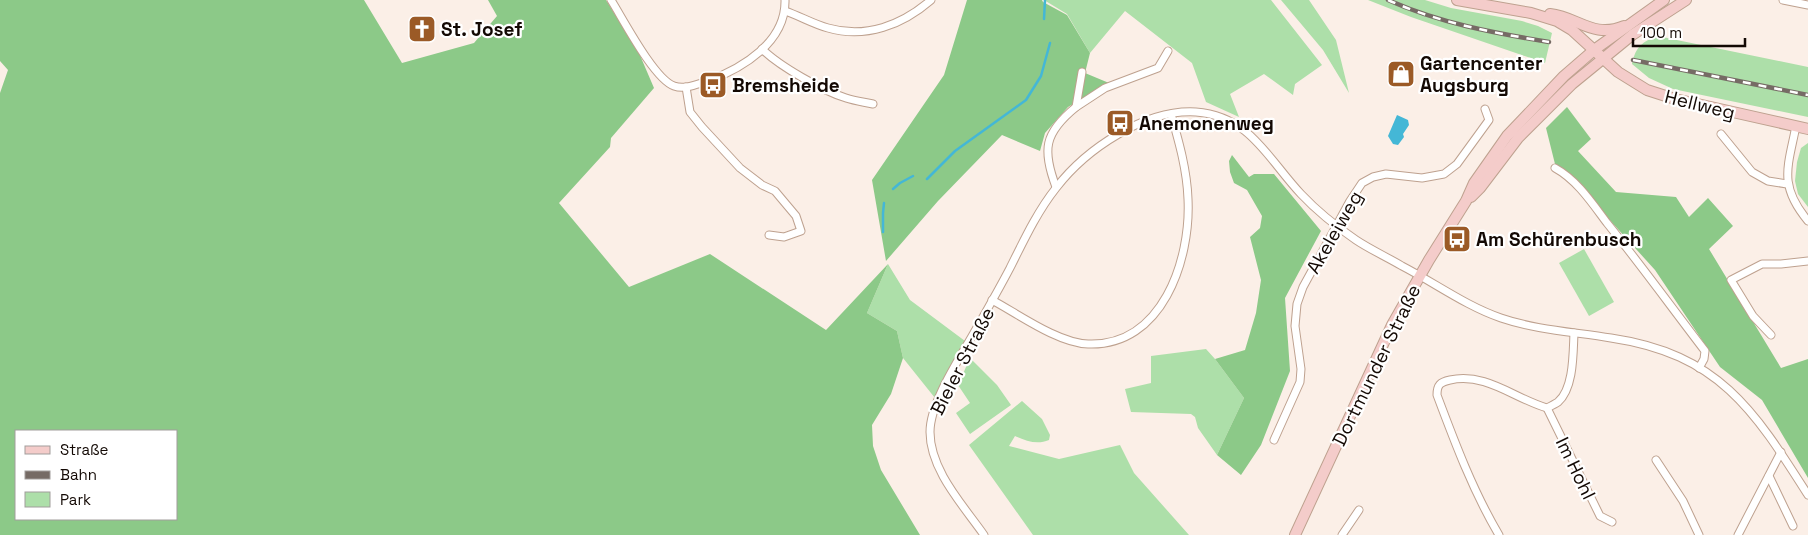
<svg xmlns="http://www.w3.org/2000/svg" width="1808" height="535" viewBox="0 0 1808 535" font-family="'Space Grotesk',sans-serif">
  <rect width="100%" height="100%" fill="#fbefe7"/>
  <g fill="#addfa9">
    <path d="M1044 0H1271L1322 65 1295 84 1293 95 1264 74 1230 94 1239 117 1206 102 1192 63 1125 11 1090 53 1067 14Z"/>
    <path d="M1281 0H1309L1336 40 1349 93 1323 50Z"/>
    <path d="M1368 0H1425L1451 8 1522 21 1538 26 1552 33 1545 63 1411 17Z"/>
    <path d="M1659 35 1667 38 1808 67V117L1673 89 1649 78 1632 64C1636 46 1642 42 1659 35Z"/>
    <path d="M1808 143V207L1798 194 1795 181 1797 162 1801 148Z"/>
    <path d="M1584 249 1614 302 1589 316 1559 263Z"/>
    <path d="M888 264 910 300 965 341 935 398 903 358 897 331 867 313Z"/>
    <path d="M1206 349 1215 359 1244 398 1217 455 1198 428 1195 417 1191 414 1131 412 1125 389 1151 383V356Z"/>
    <path d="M970 358 997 385 1011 405 970 434 956 413 970 403 958 385Z"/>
    <path d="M1022 401 1042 419 1050 435 1049 440C1037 445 1027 441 1015 436L1009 446 1059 459 1120 445 1134 473 1189 535H1033L969 445Z"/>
  </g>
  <g fill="#8cc988" fill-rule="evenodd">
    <path d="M0 0H364L402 63 474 43 497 16 488 0H606L639 53 654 88 611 138 610 147 559 203 629 287 710 254 826 330 888 264 867 313 897 331 903 358 891 394 872 425 873 446 881 470 920 535H0V93L8 70 0 61ZM16 431H176V519H16Z"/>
    <path d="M967 0H1042L1043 2 1067 15 1090 53 1085 73 1109 83 1068 107 1045 133 1040 151 1002 135 938 201 886 261 872 180 944 75Z"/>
    <path d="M1567 107 1591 139 1578 151 1616 192 1676 197 1689 217 1708 198 1733 226 1709 249 1781 368 1808 359V478L1762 400 1720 367 1655 270 1568 174 1555 164 1546 128Z"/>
    <path d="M1232 155 1249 177 1254 174H1274L1321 231 1285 298 1290 371 1261 445 1241 475 1217 455 1244 398 1215 359 1245 350 1256 313 1261 280 1250 237 1260 228 1262 216 1247 190 1234 183 1230 172 1229 161Z"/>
  </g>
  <path fill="#44b7d6" d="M1397 115 1408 120 1409 125 1403 134 1404 137 1398 145 1393 144 1388 136Z"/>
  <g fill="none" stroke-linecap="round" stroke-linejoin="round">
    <g stroke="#44b7d6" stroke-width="2.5">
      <path d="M1044 19 1045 0"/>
      <path d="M927 179 955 151 1026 100 1041 76 1050 43"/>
      <path d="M893 189 900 183 913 176"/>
      <path d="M883 232V213L884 203"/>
    </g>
    <defs>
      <g id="street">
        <path d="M611 0C623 19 654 79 674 86 685 90 697 84 708 81 743 68 786 42 785 0"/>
        <path d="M1783 0 1808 5"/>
        <path d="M785 11C800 16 813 24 828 28 866 39 902 25 931 0"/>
        <path d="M762 49C779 66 823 91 846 98 855 101 864 102 873 104"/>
        <path d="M686 87 690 112 702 127 740 168 762 185 775 191 796 216 801 231 784 237 769 235"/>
        <path d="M1076 107 1105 88 1158 68 1168 51"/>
        <path d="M1796 126C1788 167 1778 185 1808 221"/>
        <path d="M1721 134 1752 172 1768 181 1787 184"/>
        <path d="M1555 168C1577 180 1592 203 1607 223 1641 265 1672 308 1705 351L1704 359 1699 368"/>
        <path d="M1056 187C1042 150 1044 133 1076 107L1082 72"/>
        <path d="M992 300C1018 314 1058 343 1088 344 1162 347 1191 260 1188 199 1187 170 1179 142 1171 114"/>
        <path d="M1771 335 1753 316 1731 280 1762 264H1781L1808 261"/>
        <path d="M1547 408 1600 516 1612 522"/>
        <path d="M1274 440 1300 382 1301 369 1295 326 1297 304 1303 287 1350 201 1362 183 1373 177 1386 174 1422 178 1444 174 1457 164 1489 120 1485 109"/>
        <path d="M1656 460 1683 501 1699 535"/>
        <path d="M1769 476 1793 526"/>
        <path d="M984 535C963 505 930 470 930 432 930 402 960 358 975 331 987 310 999 289 1010 268 1024 240 1037 212 1056 188 1086 149 1145 109 1196 112 1250 116 1268 159 1301 194 1317 211 1337 227 1356 240 1371 250 1387 257 1402 266 1435 283 1466 306 1501 318 1536 330 1575 332 1611 338 1719 354 1754 410 1808 495"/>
        <path d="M1342 535 1359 510"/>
        <path d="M1499 535C1473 491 1455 443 1437 395 1437 385 1440 382 1450 380 1486 372 1515 399 1547 408 1551 406 1555 404 1558 402 1574 388 1573 353 1574 333"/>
        <path d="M1738 535 1781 452"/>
      </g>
      <g id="secondary">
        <path d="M1457 0 1531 13 1557 21 1572 30 1618 72 1647 90 1675 99 1808 129"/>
        <path d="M1550 14C1578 17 1593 39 1624 26"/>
        <path d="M1471 197 1480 188 1518 138 1572 84 1632 35 1686 0"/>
        <path d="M1295 535 1392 325 1429 260 1466 201 1474 183 1507 136 1564 76 1594 50 1664 0"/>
      </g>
    </defs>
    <use href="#street" stroke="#bea18f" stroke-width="9"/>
    <use href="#secondary" stroke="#bea18f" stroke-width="12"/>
    <use href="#street" stroke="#fff" stroke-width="7"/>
    <use href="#secondary" stroke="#f4ccca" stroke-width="10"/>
    <defs>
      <g id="rail">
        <path d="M1388 0C1439 23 1494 33 1549 42"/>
        <path d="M1633 60 1808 95"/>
      </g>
    </defs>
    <use href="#rail" stroke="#766b65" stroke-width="4.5"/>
    <use href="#rail" stroke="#fff" stroke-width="2.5" stroke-dasharray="8" stroke-linecap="butt"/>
  </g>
  <defs>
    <symbol id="church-square" viewBox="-11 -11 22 22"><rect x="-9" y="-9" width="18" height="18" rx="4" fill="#9b5a26" stroke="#fff"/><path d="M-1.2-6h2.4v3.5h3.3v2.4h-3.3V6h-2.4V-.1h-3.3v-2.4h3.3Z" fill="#fff"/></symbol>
    <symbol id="shop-square" viewBox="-11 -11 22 22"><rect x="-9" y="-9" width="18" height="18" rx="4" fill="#9b5a26" stroke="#fff"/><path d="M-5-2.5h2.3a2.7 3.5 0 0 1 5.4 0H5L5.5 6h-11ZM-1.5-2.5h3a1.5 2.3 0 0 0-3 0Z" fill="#fff"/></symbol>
    <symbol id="bus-square" viewBox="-11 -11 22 22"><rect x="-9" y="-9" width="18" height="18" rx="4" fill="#9b5a26" stroke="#fff"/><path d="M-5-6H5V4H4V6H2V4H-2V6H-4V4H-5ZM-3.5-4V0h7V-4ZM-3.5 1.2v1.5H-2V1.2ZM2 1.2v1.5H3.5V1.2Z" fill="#fff"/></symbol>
  </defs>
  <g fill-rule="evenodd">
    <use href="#church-square" x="406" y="13" width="32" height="32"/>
    <use href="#shop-square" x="1385" y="58" width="32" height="32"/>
    <use href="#bus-square" x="697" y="69" width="32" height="32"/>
    <use href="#bus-square" x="1104" y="107" width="32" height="32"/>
    <use href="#bus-square" x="1441" y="223" width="32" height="32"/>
  </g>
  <g text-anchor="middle" stroke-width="4.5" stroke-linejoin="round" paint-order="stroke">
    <g font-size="19" font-weight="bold" fill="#130904" stroke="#fff" text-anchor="start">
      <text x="441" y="36">St. Josef</text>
      <text x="1420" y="70">Gartencenter<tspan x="1420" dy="22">Augsburg</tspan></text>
      <text x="732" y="92">Bremsheide</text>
      <text x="1139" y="130">Anemonenweg</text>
      <text x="1476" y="246">Am Schürenbusch</text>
    </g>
    <g font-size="19" fill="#130904" stroke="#fff">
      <text transform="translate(1700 104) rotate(14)" y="7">Hellweg</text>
      <text transform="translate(1334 232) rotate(-60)" y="7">Akeleiweg</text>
      <text transform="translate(962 361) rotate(-63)" y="7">Bieler Straße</text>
      <text transform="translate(1376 365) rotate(-64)" y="7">Dortmunder Straße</text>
      <text transform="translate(1576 468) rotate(64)" y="7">Im Hohl</text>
    </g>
  </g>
  <rect x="15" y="430" width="162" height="90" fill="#ffffff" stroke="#a19d9b"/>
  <rect x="25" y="446" width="25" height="8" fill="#f4ccca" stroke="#a19d9b"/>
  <text x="60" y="455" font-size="15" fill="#130904">Straße</text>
  <rect x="25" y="471" width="25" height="8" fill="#766b65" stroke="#a19d9b"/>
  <text x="60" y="480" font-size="15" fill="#130904">Bahn</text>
  <rect x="25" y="492" width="25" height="15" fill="#addfa9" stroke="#a19d9b"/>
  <text x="60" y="505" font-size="15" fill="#130904">Park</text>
  <path d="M1633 38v8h112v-8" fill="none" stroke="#130904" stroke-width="2.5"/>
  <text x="1640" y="38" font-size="15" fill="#130904" stroke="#ffffff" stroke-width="4" paint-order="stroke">100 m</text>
</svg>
